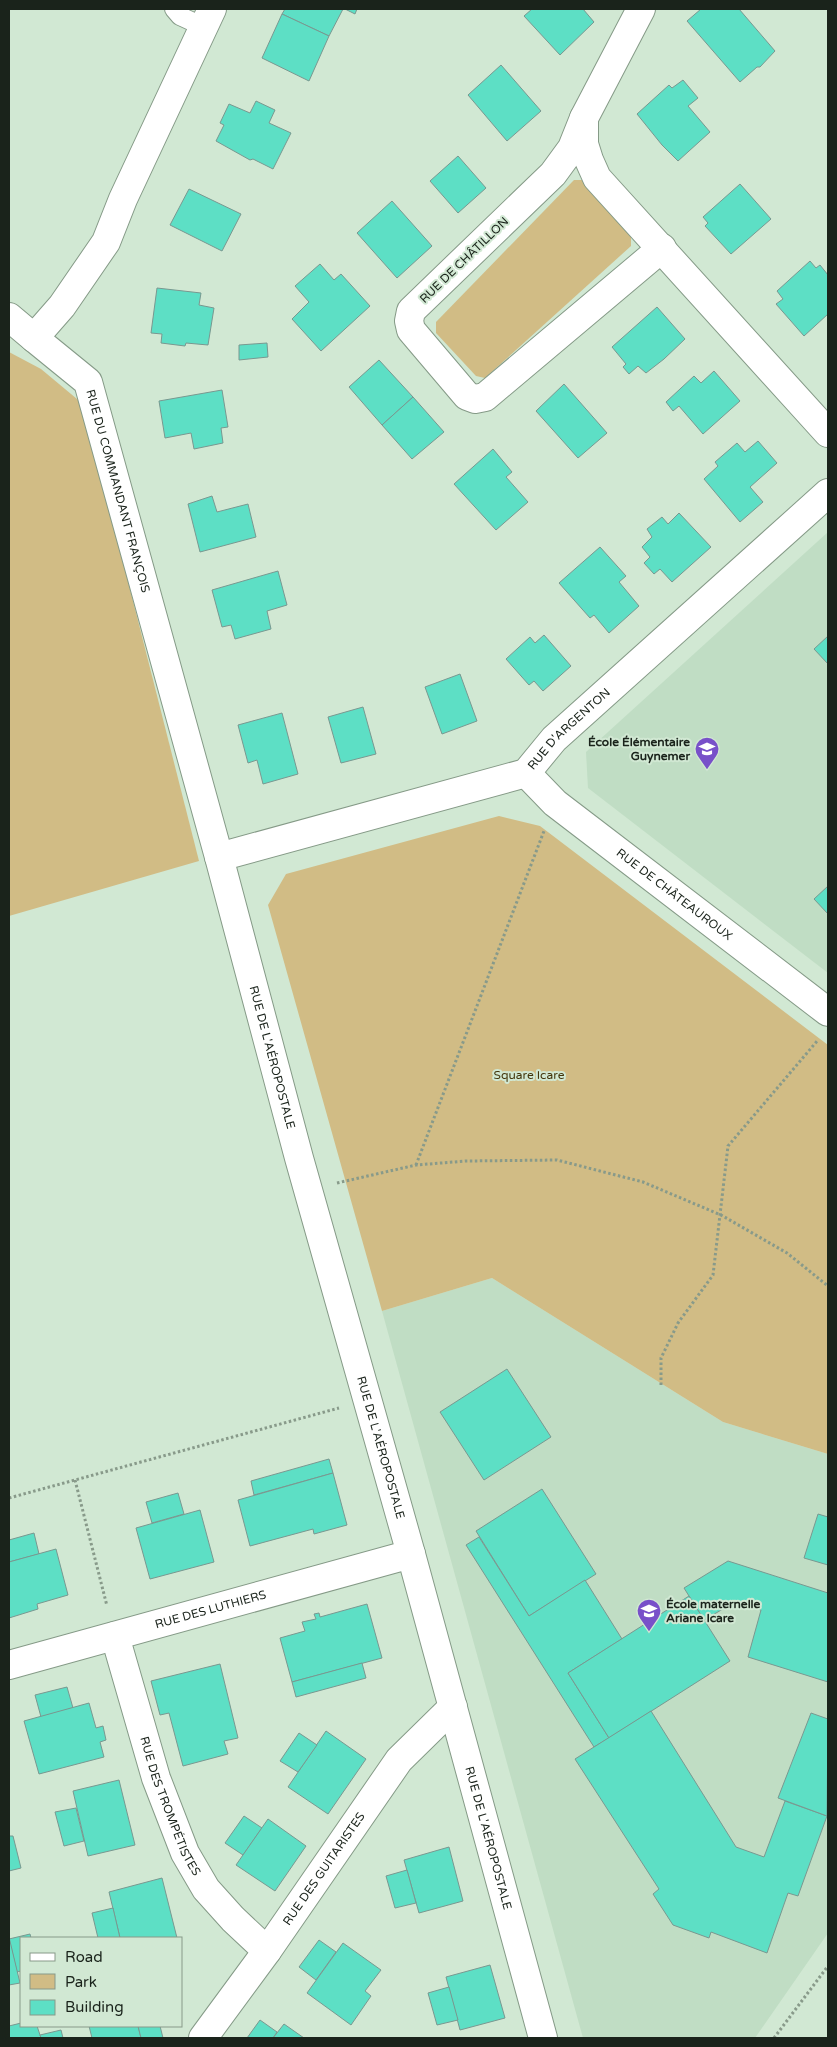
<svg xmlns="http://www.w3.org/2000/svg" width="837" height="2047" viewBox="0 0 837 2047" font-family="'Varela Round',sans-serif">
  <rect width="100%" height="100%" fill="#d1e8d3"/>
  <g fill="#c0ddc4">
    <path d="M828 532V973L588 788 586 752Z"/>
    <path d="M492 1278 723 1422 828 1454V1933L755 2038H583L382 1311Z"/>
  </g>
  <g fill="#d1bc85">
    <path d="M574 180H582L631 235V246L485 378 476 376 436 333V322Z"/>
    <path d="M9 352 41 369 83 404 199 861 9 916Z"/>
    <path d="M499 816 540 826 828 1045V1454L723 1422 492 1278 382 1311 268 905 286 874Z"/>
  </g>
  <g fill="#5ddfc5" stroke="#799890">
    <path d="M285 9H343L329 36 282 14Z"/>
    <path d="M345 9H357L355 14Z"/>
    <path d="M532 9H583L594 22 560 55 524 16Z"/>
    <path d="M701 9H739L775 51 760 67H757L740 82 687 21Z"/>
    <path d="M282 14 329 36 309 81 262 58Z"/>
    <path d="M501 65 541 111 507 141 468 95Z"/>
    <path d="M683 80 698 98 688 106 710 132 678 161 662 145 637 114 669 85 672 88Z"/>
    <path d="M256 101 275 110 269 123 291 133 273 169 253 159 250 160 216 141 224 125 220 123 229 104 250 113Z"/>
    <path d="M458 156 486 188 458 213 430 181Z"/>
    <path d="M740 184 771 219 731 254 705 226 708 223 703 217Z"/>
    <path d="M189 189 241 214 222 251 170 225Z"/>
    <path d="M392 201 432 246 397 278 357 233Z"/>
    <path d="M810 261 816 268 820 265 828 275V314L804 336 776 304 783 299 777 291Z"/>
    <path d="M320 264 334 280 341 274 370 306 321 351 292 319 309 302 295 286Z"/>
    <path d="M157 288 201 293 199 305 214 308 208 345 186 343 185 346 161 343 162 334 151 333Z"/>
    <path d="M657 307 685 339 664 359 646 373 638 366 629 374 623 367 626 364 612 347Z"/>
    <path d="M267 343 268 357 239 360V345Z"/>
    <path d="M379 360 413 397 382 425 349 387Z"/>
    <path d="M714 371 740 401 703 434 679 406 673 411 666 402 694 376 701 383Z"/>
    <path d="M564 384 607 433 578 458 536 411Z"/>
    <path d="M222 390 228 427 221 428 223 443 194 449 191 433 165 438 159 401Z"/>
    <path d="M413 397 444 432 412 459 382 425Z"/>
    <path d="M758 441 777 463 750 487 763 502 740 522 704 479 718 466 715 462 737 443 745 452Z"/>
    <path d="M493 449 512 472 506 477 528 502 496 530 454 484Z"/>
    <path d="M212 496 217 512 248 504 256 537 200 552 188 504Z"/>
    <path d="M679 513 711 547 672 582 660 569 654 574 644 563 650 557 642 547 652 537 647 529 662 517 668 524Z"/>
    <path d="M600 547 626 576 619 582 639 606 609 633 594 615 590 618 559 583Z"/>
    <path d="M278 571 287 605 267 611 271 629 235 639 231 625 222 627 212 590Z"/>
    <path d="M544 635 571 666 543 691 534 681 529 685 506 659 530 637 535 643Z"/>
    <path d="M828 636V664L814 649Z"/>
    <path d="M460 674 477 721 442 734 425 687Z"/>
    <path d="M363 707 376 754 341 763 328 717Z"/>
    <path d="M282 713 298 774 263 784 257 760 248 763 238 725Z"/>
    <path d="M828 886V914L814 899Z"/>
    <path d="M507 1369 551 1437 484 1480 440 1412Z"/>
    <path d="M329 1459 333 1473 254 1495 251 1481Z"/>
    <path d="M333 1473 347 1525 314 1534 313 1529 250 1546 238 1500Z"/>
    <path d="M542 1489 596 1574 529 1616 476 1531Z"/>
    <path d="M178 1493 184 1514 152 1523 146 1502Z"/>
    <path d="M200 1510 214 1562 150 1579 136 1528Z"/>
    <path d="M818 1514 828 1517V1565L804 1558Z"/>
    <path d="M34 1533 39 1554 9 1562V1540Z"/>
    <path d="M479 1537 529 1616 585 1580 622 1639 568 1673 609 1738 594 1747 466 1545Z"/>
    <path d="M56 1549 68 1595 37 1604 38 1609 9 1618V1562Z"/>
    <path d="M728 1561 828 1593V1682L748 1657 761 1610 735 1602 704 1620 684 1588Z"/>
    <path d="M689 1596 730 1661 609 1738 568 1673Z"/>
    <path d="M367 1604 382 1658 292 1682 280 1638 305 1631 302 1622 316 1619 314 1614 319 1613 320 1617Z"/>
    <path d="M362 1663 366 1678 296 1697 292 1682Z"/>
    <path d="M220 1664 238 1738 224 1741 228 1754 183 1766 169 1713 160 1715 151 1681Z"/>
    <path d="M67 1687 73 1708 41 1717 35 1695Z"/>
    <path d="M89 1703 96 1728 103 1726 106 1740 100 1742 104 1757 39 1774 24 1721Z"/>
    <path d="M651 1711 736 1847 764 1857 785 1801 827 1816 798 1896 788 1893 767 1953 711 1932 709 1938 673 1925 653 1894 659 1889 575 1759Z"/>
    <path d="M811 1713 828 1719 827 1816 778 1798Z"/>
    <path d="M326 1731 366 1759 328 1814 288 1787Z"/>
    <path d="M299 1733 317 1745 298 1772 280 1761Z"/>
    <path d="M119 1780 135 1845 88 1856 73 1791Z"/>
    <path d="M76 1808 84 1841 64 1846 55 1812Z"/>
    <path d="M244 1816 262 1828 243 1855 225 1843Z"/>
    <path d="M268 1819 306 1846 275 1891 236 1865Z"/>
    <path d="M9 1836H13L21 1868 9 1871Z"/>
    <path d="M449 1847 463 1901 419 1913 404 1860Z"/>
    <path d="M407 1870 416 1903 395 1908 386 1876Z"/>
    <path d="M162 1878 177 1938H120L109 1892Z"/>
    <path d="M113 1908 120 1938H98L92 1913Z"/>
    <path d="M30 1934 31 1938H21V1971L17 1972 9 1939Z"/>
    <path d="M9 1937 20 1983 9 1985Z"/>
    <path d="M319 1940 336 1952 316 1980 299 1967Z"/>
    <path d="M343 1943 381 1970 365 1991 371 1996 351 2025 307 1993Z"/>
    <path d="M490 1965 505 2018 460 2030 446 1977Z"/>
    <path d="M449 1987 458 2020 437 2025 428 1993Z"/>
    <path d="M260 2020 277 2032 273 2038H247Z"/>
    <path d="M21 2023V2026H37L41 2038H9V2026Z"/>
    <path d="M284 2024 304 2038H273Z"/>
    <path d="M89 2026H138L141 2038H92Z"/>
    <path d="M138 2026H160L163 2038H141Z"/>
    <path d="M61 2030 63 2038H41L40 2035Z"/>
  </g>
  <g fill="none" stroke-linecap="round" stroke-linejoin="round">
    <defs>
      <path id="lane" d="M174 9 180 16 204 27"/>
      <g id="street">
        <path id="s1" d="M212 9 123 199 106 242 62 306 34 338 88 382 219 857 299 1158 411 1554 543 2038"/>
        <path d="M641 9 584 118V144L589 160 597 178 828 433"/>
        <path d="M584 118 572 148 553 174 411 311 409 321 411 330 467 396 475 399 485 397 662 248"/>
        <path d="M9 317 34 338"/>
        <path id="s2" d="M526 773 555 803 828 1012"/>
        <path id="s3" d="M219 857 526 773 554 739 828 493"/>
        <path id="s4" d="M115 1636 156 1778 185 1853 206 1889 233 1919 267 1951"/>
        <path id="s5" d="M9 1665 411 1554"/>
        <path id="s6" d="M203 2038 267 1951 399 1760 453 1707"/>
      </g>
    </defs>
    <use href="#lane" stroke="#859a87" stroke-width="20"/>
    <use href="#street" stroke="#859a87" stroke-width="30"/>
    <g stroke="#889a8a" stroke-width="3" stroke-dasharray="2.5 2.5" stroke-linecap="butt">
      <path d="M416 1165 544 831"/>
      <path d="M337 1183 416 1165 466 1161 557 1160 643 1182 721 1215 787 1253 828 1286"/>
      <path d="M661 1385V1358L678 1323 713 1275 728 1146 818 1040"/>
      <path d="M75 1480 107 1606"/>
      <path d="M9 1498 339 1408"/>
      <path d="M774 2038 828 1966"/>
    </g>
    <use href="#lane" stroke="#fff" stroke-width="18"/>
    <use href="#street" stroke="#fff" stroke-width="28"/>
  </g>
  <defs>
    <symbol id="school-pin" viewBox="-11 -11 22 30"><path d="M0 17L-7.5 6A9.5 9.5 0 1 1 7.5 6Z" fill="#7850c9" stroke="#d1e8d3"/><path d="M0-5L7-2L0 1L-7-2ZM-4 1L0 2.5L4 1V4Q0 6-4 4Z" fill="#fff"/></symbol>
  </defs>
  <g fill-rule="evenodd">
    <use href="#school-pin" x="693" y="735" width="28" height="38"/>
    <use href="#school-pin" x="635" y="1597" width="28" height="38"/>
  </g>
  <g text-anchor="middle" stroke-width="4" stroke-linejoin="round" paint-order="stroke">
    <g font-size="12" fill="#1a231b" stroke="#d1e8d3">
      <text transform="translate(464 260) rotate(-44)" y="4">RUE DE CHÂTILLON</text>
      <text dy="4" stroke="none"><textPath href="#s1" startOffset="559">RUE DU COMMANDANT FRANÇOIS</textPath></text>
      <text dy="4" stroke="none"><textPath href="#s3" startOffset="380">RUE D'ARGENTON</textPath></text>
      <text dy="4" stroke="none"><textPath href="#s2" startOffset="192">RUE DE CHÂTEAUROUX</textPath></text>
      <text dy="4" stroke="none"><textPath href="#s1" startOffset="1146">RUE DE L'AÉROPOSTALE</textPath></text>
      <text dy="4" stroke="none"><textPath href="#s1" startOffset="1551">RUE DE L'AÉROPOSTALE</textPath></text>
      <text dy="4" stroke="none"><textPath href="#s5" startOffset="209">RUE DES LUTHIERS</textPath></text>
      <text dy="4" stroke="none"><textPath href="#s4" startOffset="179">RUE DES TROMPÉTISTES</textPath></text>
      <text dy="4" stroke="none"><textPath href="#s1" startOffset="1956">RUE DE L'AÉROPOSTALE</textPath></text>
      <text dy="4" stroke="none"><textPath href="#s6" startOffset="208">RUE DES GUITARISTES</textPath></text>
    </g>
    <g font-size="12" font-weight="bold" fill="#1a231b" stroke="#d1e8d3" text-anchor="end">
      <text x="690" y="746">École Élémentaire<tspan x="690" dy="14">Guynemer</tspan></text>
      <text x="666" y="1608" text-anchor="start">École maternelle<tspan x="666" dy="14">Ariane Icare</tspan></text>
    </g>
    <g font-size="12" fill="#43360c" stroke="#d1e8d3">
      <text x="529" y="1079">Square Icare</text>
    </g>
  </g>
  <rect width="837" height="2047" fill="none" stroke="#1a231b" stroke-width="20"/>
  <rect x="20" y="1937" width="162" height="90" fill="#d1e8d3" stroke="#889989"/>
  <rect x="30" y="1953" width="25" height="8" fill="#ffffff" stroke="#889989"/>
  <text x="65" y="1962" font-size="15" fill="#1a231b">Road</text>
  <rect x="30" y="1974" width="25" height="15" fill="#d1bc85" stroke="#889989"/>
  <text x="65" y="1987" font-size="15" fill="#1a231b">Park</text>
  <rect x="30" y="2000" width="25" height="15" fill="#5ddfc5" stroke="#889989"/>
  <text x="65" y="2012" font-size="15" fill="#1a231b">Building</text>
</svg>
